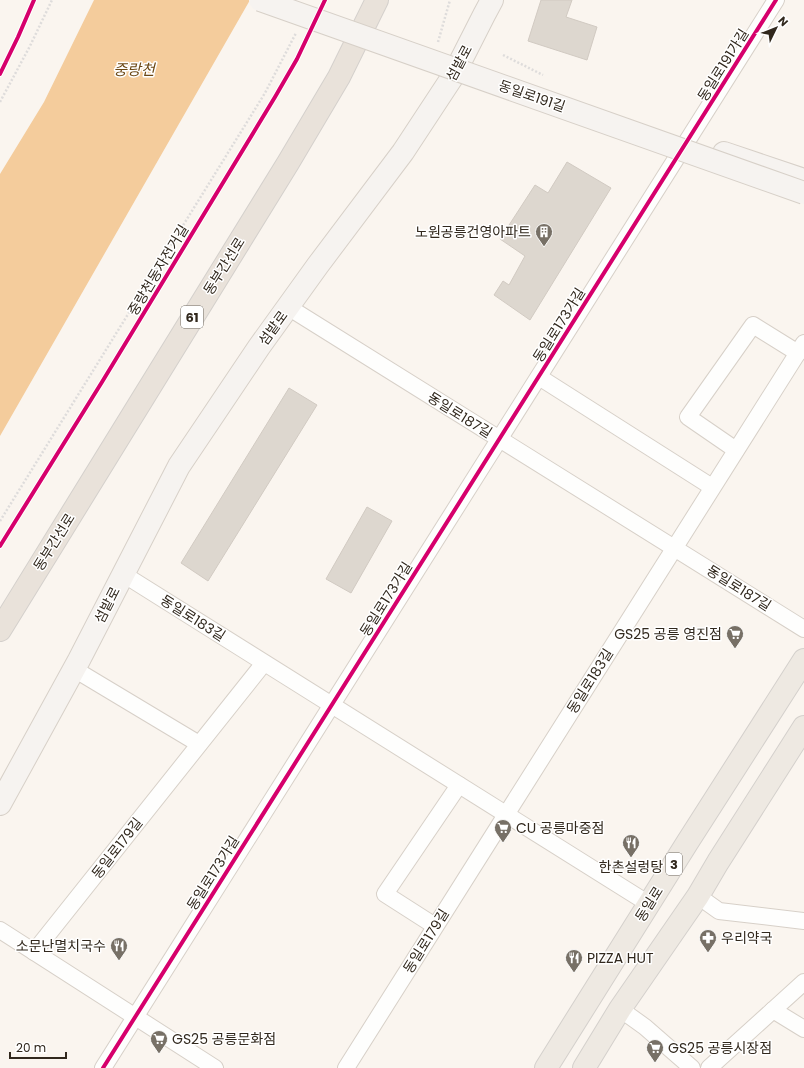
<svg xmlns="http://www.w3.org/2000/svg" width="804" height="1068" viewBox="0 0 804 1068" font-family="Poppins,'Noto Sans KR',sans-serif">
  <rect width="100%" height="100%" fill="#faf5ef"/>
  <path fill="#f4cc9c" d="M94 0H250L0 436V174L44 102Z"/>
  <g fill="#ddd7cf" stroke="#d1cac2">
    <path d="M541 0H572L566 17 597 27 587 60 528 41Z"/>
    <path d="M567 162 611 188 530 320 494 295 503 281 509 285 525 256 500 239 535 185 548 193Z"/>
    <path d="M289 388 317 405 208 581 181 563Z"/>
    <path d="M367 507 392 521 351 593 326 579Z"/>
  </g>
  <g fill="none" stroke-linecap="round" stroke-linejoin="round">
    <defs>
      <g id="minor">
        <path d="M288 307 804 629"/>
        <path d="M539 377 712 487"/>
        <path d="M736 450 688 417 753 325 798 353"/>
        <path d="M123 574 649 904"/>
        <path d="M74 669 199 744"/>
        <path d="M698 896 719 911 804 921"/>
        <path d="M435 926 385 894 459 785"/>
        <path d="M0 930 215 1068"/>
        <path d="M34 952 264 663"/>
        <path d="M620 1009 645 1027 692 1068"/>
        <path d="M773 1010 804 1029"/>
        <path d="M103 1068 776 0"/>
        <path d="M346 1068 804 343"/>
        <path d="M709 1068 804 982"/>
      </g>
      <g id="secondary">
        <path d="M724 153 804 180"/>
        <path d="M0 804 79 660 179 466 259 347 318 265 403 152 453 76 484 15 492 0"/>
      </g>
      <g id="primary">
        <path d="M546 1068 687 843 804 660"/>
        <path d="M584 1068 620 1009 698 896 718 862 804 727"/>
      </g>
      <path id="trunk" d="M0 630 288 163 339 77 377 0"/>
    </defs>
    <use href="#minor" stroke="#d7d0c8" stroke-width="18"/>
    <use href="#secondary" stroke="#d7d0c8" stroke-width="24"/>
    <use href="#primary" stroke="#d4d0cc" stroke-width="24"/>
    <use href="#trunk" stroke="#d4d0cc" stroke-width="24"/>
    <g stroke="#dedcdb" stroke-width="2.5" stroke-dasharray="2 2" stroke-linecap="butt">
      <path d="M438 42 450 0"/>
      <path d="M503 55 543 75"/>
      <path d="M0 102 30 46 52 0"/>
      <path d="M0 521 265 93 296 33"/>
    </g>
    <use href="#minor" stroke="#fefefd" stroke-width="16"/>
    <use href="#secondary" stroke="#f6f3f0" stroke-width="22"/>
    <use href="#primary" stroke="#eee9e2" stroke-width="22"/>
    <use href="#trunk" stroke="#e9e2da" stroke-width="22"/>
    <defs>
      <path id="secondary-bridge" d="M260 0 804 193"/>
    </defs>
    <use href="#secondary-bridge" stroke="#d7d0c8" stroke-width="24" stroke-linecap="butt"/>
    <use href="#secondary-bridge" stroke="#f6f3f0" stroke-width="22"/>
    <defs>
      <g id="cycleway">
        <path d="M0 74 18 37 34 0"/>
        <path d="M0 546 102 382 275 97 297 59 325 0"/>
        <path d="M103 1068 776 0"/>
      </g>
    </defs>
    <use href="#cycleway" stroke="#fff" stroke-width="6"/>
    <use href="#cycleway" stroke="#d6006c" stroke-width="4"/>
  </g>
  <defs>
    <symbol id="building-pin" viewBox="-11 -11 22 30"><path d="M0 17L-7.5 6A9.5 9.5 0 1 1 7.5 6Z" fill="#777066" stroke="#fff"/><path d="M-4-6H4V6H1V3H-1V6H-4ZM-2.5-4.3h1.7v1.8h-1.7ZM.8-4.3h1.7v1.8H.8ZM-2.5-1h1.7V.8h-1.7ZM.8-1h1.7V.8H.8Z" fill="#fff"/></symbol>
    <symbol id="supermarket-pin" viewBox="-11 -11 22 30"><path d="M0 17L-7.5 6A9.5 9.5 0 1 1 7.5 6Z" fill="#777066" stroke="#fff"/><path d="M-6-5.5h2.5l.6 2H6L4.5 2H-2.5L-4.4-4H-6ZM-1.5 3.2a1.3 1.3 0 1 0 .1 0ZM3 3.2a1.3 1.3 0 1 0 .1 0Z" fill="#fff"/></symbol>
    <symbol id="restaurant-pin" viewBox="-11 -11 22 30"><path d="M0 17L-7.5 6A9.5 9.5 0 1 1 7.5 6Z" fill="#777066" stroke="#fff"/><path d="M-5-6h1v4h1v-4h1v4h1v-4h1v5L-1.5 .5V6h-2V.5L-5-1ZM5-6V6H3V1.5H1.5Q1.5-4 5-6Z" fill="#fff"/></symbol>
    <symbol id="pharmacy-pin" viewBox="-11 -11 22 30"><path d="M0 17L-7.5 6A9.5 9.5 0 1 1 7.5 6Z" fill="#777066" stroke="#fff"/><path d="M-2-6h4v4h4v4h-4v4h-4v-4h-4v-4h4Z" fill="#fff"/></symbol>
  </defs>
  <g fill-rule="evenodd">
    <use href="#building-pin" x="534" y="222" width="20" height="27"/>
    <use href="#supermarket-pin" x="725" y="624" width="20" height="27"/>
    <use href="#supermarket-pin" x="493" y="818" width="20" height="27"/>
    <use href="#restaurant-pin" x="621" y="833" width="20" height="27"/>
    <use href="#pharmacy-pin" x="698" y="928" width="20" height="27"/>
    <use href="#restaurant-pin" x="109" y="936" width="20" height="27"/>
    <use href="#restaurant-pin" x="564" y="948" width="20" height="27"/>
    <use href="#supermarket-pin" x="149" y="1029" width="20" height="27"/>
    <use href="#supermarket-pin" x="645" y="1038" width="20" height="27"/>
  </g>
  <g text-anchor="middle" stroke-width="3" stroke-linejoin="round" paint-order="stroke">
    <g fill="#fff" stroke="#6f6861" stroke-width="1">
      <rect x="181" y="306" width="22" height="22" rx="3"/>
      <rect x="666" y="853" width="16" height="22" rx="3"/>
    </g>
    <g font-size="13" font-weight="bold" fill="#31281d">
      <text x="192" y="322">61</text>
      <text x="674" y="869">3</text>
    </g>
    <g font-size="14" fill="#31281d" stroke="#fff">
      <text transform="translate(459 63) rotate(-62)" y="5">섬밭로</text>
      <text transform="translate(723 65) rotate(-58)" y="5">동일로191가길</text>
      <text transform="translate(532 96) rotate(19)" y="5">동일로191길</text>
      <text transform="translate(224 266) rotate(-58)" y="5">동부간선로</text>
      <text transform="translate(158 270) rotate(-59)" y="5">중랑천동자전거길</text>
      <text transform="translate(559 325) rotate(-58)" y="5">동일로173가길</text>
      <text transform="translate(273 328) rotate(-54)" y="5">섬밭로</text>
      <text transform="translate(460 415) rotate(32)" y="5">동일로187길</text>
      <text transform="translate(54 542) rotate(-58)" y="5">동부간선로</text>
      <text transform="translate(739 588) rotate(32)" y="5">동일로187길</text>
      <text transform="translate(386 599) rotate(-58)" y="5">동일로173가길</text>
      <text transform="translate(107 605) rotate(-63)" y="5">섬밭로</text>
      <text transform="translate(193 618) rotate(32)" y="5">동일로183길</text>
      <text transform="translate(590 681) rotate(-58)" y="5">동일로183길</text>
      <text transform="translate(117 848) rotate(-52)" y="5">동일로179길</text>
      <text transform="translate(213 873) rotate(-58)" y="5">동일로173가길</text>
      <text transform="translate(649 904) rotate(-58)" y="5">동일로</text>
      <text transform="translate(426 941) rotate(-58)" y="5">동일로179길</text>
    </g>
    <g font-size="14" fill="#31281d" stroke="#fff" text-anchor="start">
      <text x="531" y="237" text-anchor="end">노원공릉건영아파트</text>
      <text x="722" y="639" text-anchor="end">GS25 공릉 영진점</text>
      <text x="516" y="833">CU 공릉마중점</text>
      <text x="631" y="872" text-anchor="middle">한촌설렁탕</text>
      <text x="721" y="943">우리약국</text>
      <text x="106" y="951" text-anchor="end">소문난멸치국수</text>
      <text x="587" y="963">PIZZA HUT</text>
      <text x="172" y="1044">GS25 공릉문화점</text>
      <text x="668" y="1053">GS25 공릉시장점</text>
    </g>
    <g font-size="15" font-style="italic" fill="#6b4714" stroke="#fff">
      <text x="134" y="75">중랑천</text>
    </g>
  </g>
  <g transform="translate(776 28) rotate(47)" stroke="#ffffff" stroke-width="3" paint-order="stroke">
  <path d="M0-3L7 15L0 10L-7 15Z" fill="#31281d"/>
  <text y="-6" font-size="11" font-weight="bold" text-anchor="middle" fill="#31281d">N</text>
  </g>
  <path d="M10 1052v6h56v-6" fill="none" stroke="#31281d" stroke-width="2"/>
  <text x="16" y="1052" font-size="12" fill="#31281d" stroke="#ffffff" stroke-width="3" paint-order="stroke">20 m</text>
</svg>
